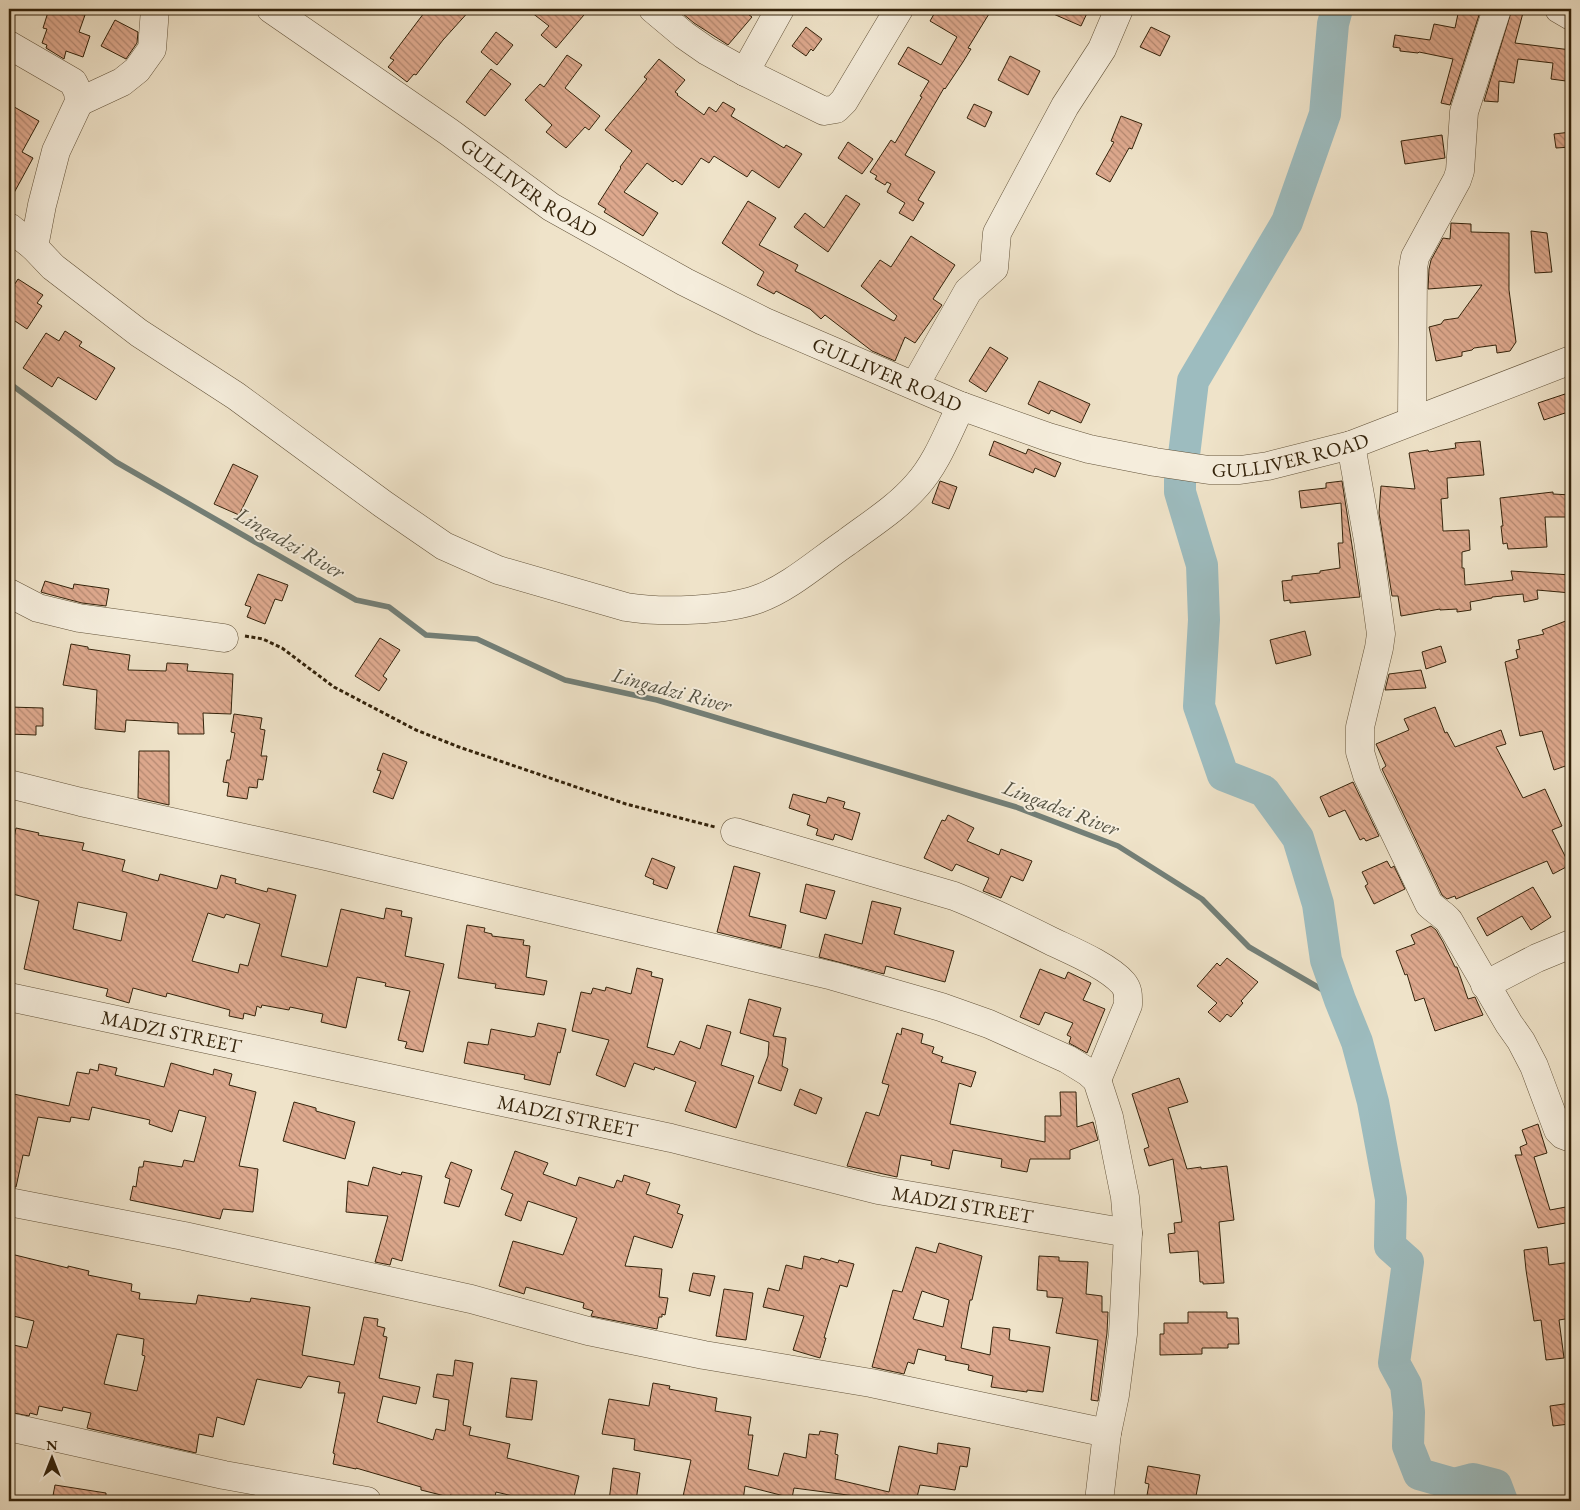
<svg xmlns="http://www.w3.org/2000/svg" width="1580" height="1510" viewBox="0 0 1580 1510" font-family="'EB Garamond',serif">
  <defs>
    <pattern id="building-back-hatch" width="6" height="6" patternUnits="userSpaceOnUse" patternTransform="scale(1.25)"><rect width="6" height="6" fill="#dea98e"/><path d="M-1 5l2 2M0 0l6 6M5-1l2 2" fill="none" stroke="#b58972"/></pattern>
  </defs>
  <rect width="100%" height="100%" fill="#efe3c9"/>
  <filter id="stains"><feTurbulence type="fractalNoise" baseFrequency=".004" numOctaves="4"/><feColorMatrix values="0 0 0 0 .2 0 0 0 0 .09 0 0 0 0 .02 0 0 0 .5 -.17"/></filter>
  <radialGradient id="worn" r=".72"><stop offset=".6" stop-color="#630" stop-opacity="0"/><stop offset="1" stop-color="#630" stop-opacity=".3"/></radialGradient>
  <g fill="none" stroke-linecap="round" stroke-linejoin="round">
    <path stroke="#737f77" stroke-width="5.5" d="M9 383 116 462 356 600 389 607 426 635 477 639 565 680 657 700 1016 807 1118 846 1202 899 1249 947 1340 1000"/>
    <g stroke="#9dbcbf" stroke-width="32">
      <path d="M1184 455 1193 381 1287 222 1325 114 1333 24 1337 9"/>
      <path d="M1180 476V492L1202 565 1204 620 1199 706 1223 775 1264 791 1298 838 1318 904 1326 960 1340 1000 1357 1042 1373 1102 1391 1199 1390 1246 1408 1262 1394 1363 1406 1385 1409 1412 1408 1446 1419 1474 1454 1484 1473 1479 1496 1485 1502 1501"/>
    </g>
  </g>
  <g fill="url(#building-back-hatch)" stroke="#34230b" fill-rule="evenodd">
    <path d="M49 9H75L74 11 85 15 79 32 90 36 83 57 66 51 64 59 46 48 47 45 42 43 47 29 43 28Z"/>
    <path d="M427 9H471L443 40 416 75 414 74 407 82 388 67 394 60 390 58Z"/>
    <path d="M527 9H589L556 48 541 35 549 26Z"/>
    <path d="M677 9H741L752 17 728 45 694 23Z"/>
    <path d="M937 9H992L968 48 971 49 963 62 945 89 944 88 905 155 935 172 918 200 924 203 913 221 899 213 905 203 887 192 891 184 887 182 885 185 875 179 877 176 870 172 891 140 895 143 922 97 920 96 929 81 898 64 908 47 941 65 957 37 930 21Z"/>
    <path d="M1042 9H1089L1081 26Z"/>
    <path d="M1459 9H1481L1450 105 1441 103 1453 59 1419 52 1418 53 1400 51V48L1393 47 1395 35 1430 40 1434 24 1455 28Z"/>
    <path d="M1512 9H1524L1515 43 1571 50 1566 81 1551 79 1553 63 1518 59 1514 83 1499 81 1498 102 1484 101Z"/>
    <path d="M115 20 138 32 137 43 126 59 101 46Z"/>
    <path d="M806 27 822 39 813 51 811 49 806 56 792 46Z"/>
    <path d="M1151 27 1170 36 1160 56 1140 47Z"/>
    <path d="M496 32 513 45 497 65 481 52Z"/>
    <path d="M567 55 582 65 565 88 600 116 589 130 585 127 566 148 546 132 552 125 525 100 540 84 544 87Z"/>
    <path d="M1010 56 1040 71 1028 95 998 80Z"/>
    <path d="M659 59 685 80 675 92 678 94 677 95 704 115 709 107 716 112 723 102 735 109 731 116 784 148 786 145 802 154 779 188 752 170 747 177 714 156 709 163 701 158 682 185 675 180 673 182 647 163 624 192 658 213 643 236 604 212 606 209 598 204 621 168 620 167 632 151 605 130 647 79 644 77Z"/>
    <path d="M491 69 511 84 485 116 466 102Z"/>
    <path d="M9 104 39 121 22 152 33 158 9 202Z"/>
    <path d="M974 104 992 112 985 127 967 118Z"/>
    <path d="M1121 116 1142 124 1132 149 1129 148 1110 182 1096 174 1114 142 1111 141Z"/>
    <path d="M1571 132V147L1556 148 1554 134Z"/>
    <path d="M1442 135 1445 158 1405 164 1401 141Z"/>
    <path d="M848 142 873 159 862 174 838 158Z"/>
    <path d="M846 195 860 204 828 252 794 227 805 213 824 228Z"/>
    <path d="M748 201 776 218 759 245 798 265 795 271 894 321 897 316 861 286 880 260 891 267 911 236 955 265 933 299 942 305 915 343 905 337 895 361 872 351 825 315 821 319 810 309 776 291 774 294 757 285 764 272 722 243Z"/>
    <path d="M1451 223 1471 224V232L1509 233V290L1516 342 1510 351 1497 353 1496 345 1474 348 1472 350 1462 352V356L1436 361 1429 327 1441 324 1444 320 1458 318 1482 285 1428 289 1429 269 1431 260 1443 238 1450 239Z"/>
    <path d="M1531 231 1547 233 1552 272 1535 273Z"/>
    <path d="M18 279 43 295 37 303 42 306 27 329 9 317V293Z"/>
    <path d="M65 331 82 342 79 346 115 368 96 400 58 377 52 387 23 368 46 333 59 341Z"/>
    <path d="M990 347 1008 358 986 392 969 381Z"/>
    <path d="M1039 381 1090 404 1081 423 1051 410 1049 414 1028 404Z"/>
    <path d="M1571 392V411L1544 420 1538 403Z"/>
    <path d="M994 441 1026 454 1028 449 1061 463 1055 477 1035 468 1033 473 989 455Z"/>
    <path d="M1480 441 1484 475 1447 478 1448 498 1441 499 1443 531 1469 530 1470 550 1462 552V568H1464L1465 585 1513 580 1511 571 1571 575V593L1537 590 1538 599 1524 602 1523 594 1492 597V598L1470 602 1471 610 1457 612V609L1440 610V609L1401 616 1398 596H1392L1379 513 1381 486 1415 489 1409 453 1428 450 1429 452 1456 448 1455 443Z"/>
    <path d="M233 464 258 476 239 515 214 504Z"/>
    <path d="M940 481 957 487 949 509 932 503Z"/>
    <path d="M1342 481 1360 597 1290 603V600L1284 601 1282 581 1292 580V576L1320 573V571L1340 568 1338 543H1343L1341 503 1301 508 1299 491 1326 488V483Z"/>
    <path d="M1553 492V494L1571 495V517H1545L1547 547 1508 549 1507 543 1503 544 1501 526H1503L1500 498Z"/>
    <path d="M258 574 288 585 282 601 275 599 265 624 247 617 251 607 245 605Z"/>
    <path d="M45 581 73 589 74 584 109 589 106 606 82 603 44 593 41 592Z"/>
    <path d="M1571 619V764L1554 770 1542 731 1520 736 1505 662 1518 658 1516 650 1520 649 1518 640 1544 634 1542 630Z"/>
    <path d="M1305 631 1311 655 1276 664 1270 640Z"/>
    <path d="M380 638 400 650 383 676 387 679 379 691 355 676Z"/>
    <path d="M71 644 88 647V649L130 655 128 670 166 671 167 663 188 664 187 671 233 674 231 714 203 713 204 734H178V723L126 720 125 732 95 729 97 690 63 685Z"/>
    <path d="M1441 646 1446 662 1426 669 1422 652Z"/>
    <path d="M1421 670 1426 688 1385 690 1389 674Z"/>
    <path d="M9 707 43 708V726H36V735L9 734Z"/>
    <path d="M1435 707 1445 733 1447 732 1455 747 1501 730 1506 744 1496 747 1523 798 1545 789 1562 826 1552 830 1568 862 1566 863 1568 866 1553 874 1547 861 1456 899 1455 896 1447 899 1442 895 1382 769 1386 766 1376 744 1409 730 1404 719Z"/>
    <path d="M234 714 262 718 260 729 265 730 261 756H267L263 780 258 779 257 788 249 787 247 799 227 796 229 783 223 782 227 760H230L235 733 231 732Z"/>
    <path d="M139 751H169V805L138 798Z"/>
    <path d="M383 753 407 762 393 799 373 792 381 771 377 770Z"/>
    <path d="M1353 782 1379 836 1366 841 1364 838 1360 840 1345 810 1329 817 1320 797Z"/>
    <path d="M793 794 826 803 828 797 845 802 843 808 860 813 852 840 835 834 833 840 816 835 818 829 807 825 810 815 789 808Z"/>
    <path d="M948 815 974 828 967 841 999 855 1001 849 1032 861 1023 881 1011 876 1001 898 983 891 989 878 956 864 952 871 924 858 942 820 945 821Z"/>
    <path d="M16 828 39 833 38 835 84 843 82 850 125 860 122 871 158 881 160 874 217 889 221 875 236 879 235 883 267 892 268 888 296 895 281 956 327 967 341 909 384 919 386 908 402 911 401 916 412 918 405 956 444 964 423 1052 405 1048 407 1042 398 1040 410 991 385 986 386 983 357 977 346 1028 321 1022 323 1014 290 1007 289 1010 262 1005 261 1008 257 1006 255 1016 244 1013 243 1019 229 1016 230 1010 167 993 166 997 133 988 129 1003 106 996 108 989 24 969 39 901 9 893V837L14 838ZM78 902 127 913 121 941 73 929ZM208 913 224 918 226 914 260 924 248 966 240 964 238 973 192 961Z"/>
    <path d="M652 858 675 867 667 889 653 884 654 880 645 876Z"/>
    <path d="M1387 861 1391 868 1394 866 1405 889 1374 904 1365 886 1368 884 1362 872Z"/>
    <path d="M734 866 760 873 749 916 786 925 781 948 717 932Z"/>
    <path d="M806 884 835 891 826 919 800 912Z"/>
    <path d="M1533 887 1551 917 1531 930 1522 916 1487 936 1477 918Z"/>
    <path d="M872 901 901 908 894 934 954 951 945 982 886 966 884 974 819 957 825 934 862 944Z"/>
    <path d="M467 925 485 928 484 932 492 934V936L524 940 523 945 530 946 526 977 547 981 544 995 495 988 496 984 458 978Z"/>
    <path d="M1431 926 1436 930 1443 942 1455 967H1457L1468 999 1475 997 1483 1015 1435 1031 1424 998 1415 1001 1407 974 1405 975 1396 951 1415 944 1411 935Z"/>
    <path d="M1227 958 1258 982 1241 1001 1243 1003 1231 1017 1227 1014 1220 1022 1208 1012 1217 1003 1197 986 1217 963 1220 966Z"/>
    <path d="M637 968 652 972 651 976 663 979 647 1047 674 1055 680 1041 700 1049 707 1025 731 1032 721 1065 754 1076 736 1128 685 1111 696 1082 655 1067 654 1070 634 1063 625 1087 596 1075 609 1040 572 1031 581 992 591 994 593 988 605 991 606 987 631 994Z"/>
    <path d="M1040 969 1065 979 1068 972 1091 983 1083 1000 1105 1009 1087 1053 1069 1043 1071 1037 1067 1035 1073 1023 1045 1012 1039 1025 1020 1017Z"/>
    <path d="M749 999 781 1008 773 1036 786 1038 782 1066 788 1069 781 1091 758 1083 768 1056 769 1042 740 1033Z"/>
    <path d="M538 1023 566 1029 560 1053 558 1052 550 1085 524 1079 525 1075 464 1063 468 1042 488 1045 491 1029 531 1037 535 1036Z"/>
    <path d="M902 1028 923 1034 921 1043 934 1047 932 1053 943 1057 941 1062 976 1072 971 1087 959 1083 950 1124 1045 1142V1116H1061L1060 1092H1076L1077 1127 1093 1122 1098 1140 1070 1150V1159H1030L1027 1172 1001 1167 1002 1159 953 1150 949 1169 931 1165 932 1161 901 1155 897 1177 847 1166 866 1112 879 1116 889 1085 882 1083 897 1033 901 1035Z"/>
    <path d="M171 1063 213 1075 214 1069 232 1074 229 1085 256 1092 239 1166 258 1169 253 1212 223 1209 220 1219 130 1200 133 1186 136 1187 139 1167H143L144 1161 182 1167 184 1160 194 1162 206 1117 179 1110 172 1132 149 1124 150 1120 92 1107 89 1120 71 1117 70 1122 38 1117 29 1156 23 1155 16 1187H9V1093L69 1106 77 1072 89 1074 90 1069 98 1071 99 1064 117 1068 115 1075 164 1087Z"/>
    <path d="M1179 1078 1188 1102 1168 1108 1187 1169 1201 1167V1169L1227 1166 1234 1220 1219 1222 1224 1283 1203 1284V1282H1200L1198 1251 1170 1253 1168 1234 1175 1233 1174 1223 1182 1222 1173 1159 1149 1166 1144 1149 1149 1147 1132 1094Z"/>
    <path d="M800 1089 822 1098 816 1114 794 1105Z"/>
    <path d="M294 1102 316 1108V1111L355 1122 345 1159 283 1141Z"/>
    <path d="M1538 1124 1547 1153 1534 1157 1550 1210 1571 1206V1222L1538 1228 1515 1155H1522L1520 1147 1527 1144 1522 1130Z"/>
    <path d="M515 1151 548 1163 543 1174 576 1186 579 1177 614 1188 617 1180 622 1182 624 1175 650 1183 646 1194 680 1205 677 1213 683 1215 672 1248 634 1236 625 1266 662 1269 659 1297 668 1298 665 1315 662 1314V1317H659L657 1329 591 1316 593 1311 583 1308 584 1303 526 1287 524 1294 499 1286 513 1241 563 1255 577 1218 528 1201 521 1221 505 1215 513 1194 501 1189Z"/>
    <path d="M451 1162 472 1170 459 1207 444 1203 450 1179 445 1177Z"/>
    <path d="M373 1167 401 1175 402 1172 422 1176 402 1261 392 1258 390 1265 375 1262 388 1216 346 1212 348 1181 368 1186Z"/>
    <path d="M939 1243 982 1256 972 1300H970L961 1348 990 1355 993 1327 1010 1329 1009 1340 1050 1347 1043 1392 1027 1390V1392L991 1387 993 1376 968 1370 969 1365 945 1360 946 1356 918 1349 914 1364 908 1362 904 1374 872 1367 893 1290 902 1292 916 1247 936 1253ZM922 1291 949 1300 943 1327 913 1319Z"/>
    <path d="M1547 1247 1549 1265 1571 1262V1318L1559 1320 1564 1358 1546 1360 1541 1320 1534 1321 1526 1270 1524 1250Z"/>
    <path d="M11 1254 68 1268V1266L89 1271 88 1275 132 1284 131 1291 140 1293 139 1299 196 1304 198 1295 250 1302 251 1298 310 1307 302 1355 354 1365 364 1317 378 1319 377 1326 385 1328 383 1336 387 1337 379 1378 420 1387 416 1404 383 1396 377 1422 433 1440 436 1429 445 1431 449 1400 433 1397 437 1374 453 1376 455 1360 473 1363 463 1425 471 1427 469 1435 510 1444 507 1458 579 1476 573 1501H534L496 1492 494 1501H477L450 1495 449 1497 421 1490V1487L356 1468V1469L333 1464 335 1454 333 1453 345 1393H338L340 1382 308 1376 301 1388 257 1379 244 1425 217 1417 213 1437 199 1434 196 1453 87 1428 91 1413 63 1407 62 1411 39 1406 37 1415 30 1413 29 1416 9 1412V1344L27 1348 34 1321 9 1315V1262ZM117 1334 144 1339 142 1355 145 1356 137 1391 104 1384Z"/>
    <path d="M804 1256 820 1260 821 1258 838 1263 839 1260 854 1264 847 1287 840 1285 824 1338H826L820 1358 793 1350 804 1316 763 1307 768 1288 779 1291 786 1265 802 1269Z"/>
    <path d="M1039 1256 1059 1257V1261L1088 1262 1086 1294 1102 1296V1312H1108L1107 1333 1098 1401 1091 1400 1098 1340 1056 1333 1063 1298 1047 1297V1291L1037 1290Z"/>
    <path d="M693 1273 715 1276 710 1296 689 1291Z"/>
    <path d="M724 1289 753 1293 746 1340 716 1336Z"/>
    <path d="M1188 1312H1227V1318H1238L1239 1344H1228V1348H1202V1354L1160 1355V1334H1164V1323H1188Z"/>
    <path d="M511 1378 537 1381 532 1420 506 1417Z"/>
    <path d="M653 1383 670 1386 669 1389 717 1398 715 1411 751 1417 748 1435H753L748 1469 778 1476 784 1453 806 1458 809 1434 819 1435 820 1431 838 1434 835 1454 838 1455 835 1479 889 1492 899 1446 937 1454 938 1443 970 1448 967 1467 960 1466 955 1490 920 1485 916 1501H853L855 1496 794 1488 792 1498 745 1486 743 1501H682L691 1460 634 1450 635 1439 602 1434 609 1399 649 1406Z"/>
    <path d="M1571 1403V1419H1568L1569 1424 1553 1426 1550 1406Z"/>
    <path d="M1148 1466 1200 1475 1195 1501H1146L1149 1484 1145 1483Z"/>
    <path d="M613 1468 640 1473 636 1501H609Z"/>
    <path d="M55 1485 106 1493V1501H52Z"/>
  </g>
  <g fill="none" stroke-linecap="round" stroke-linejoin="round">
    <defs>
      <g id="minor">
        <path id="s1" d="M271 9 449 132 551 207 685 282 763 321 961 406 1048 437 1089 449 1155 462 1209 470H1240L1268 466 1351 445 1571 360"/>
        <path d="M653 9 684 35 707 51 745 72 824 111 836 109 844 101 899 9"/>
        <path d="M1559 9 1571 16"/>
        <path d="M9 45 73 82 78 92 79 102 56 151 42 205 34 247 53 267 139 333 236 396 383 504 444 546 498 570 626 607C661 613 725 611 758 599 789 588 819 561 847 542 871 524 897 508 917 485 937 463 948 432 961 406"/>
        <path d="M745 72 780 9"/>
        <path d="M79 102 122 82 137 70 152 49 155 9"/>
        <path d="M9 227 34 247"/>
        <path d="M915 385 968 291 994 268 997 233 1065 106 1102 49 1119 9"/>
        <path d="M1412 420 1413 268 1415 257 1457 180 1460 171 1464 112 1497 9"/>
        <path d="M1351 445 1368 540 1381 634 1379 648 1360 727V752L1367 775 1429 904C1436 911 1443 914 1449 921L1509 1024 1521 1041 1534 1066 1558 1130 1563 1135 1571 1138"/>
        <path d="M9 593 38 608 79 618 224 638"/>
        <path d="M9 784 81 802 326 856 833 976 941 1007 989 1024 1067 1059 1088 1072 1097 1080 1109 1117 1125 1197 1128 1233 1123 1334 1115 1395 1107 1433 1099 1501"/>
        <path d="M735 832 954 896C987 909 1019 925 1051 941 1072 951 1108 966 1123 983 1129 990 1128 997 1128 1005L1097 1080"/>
        <path d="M1485 985 1537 958 1571 944"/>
        <path id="s2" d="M9 997 671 1138 878 1190 1128 1233"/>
        <path d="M9 1202 184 1236 471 1299 588 1331 704 1355 871 1383 1107 1433"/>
        <path d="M9 1427 224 1475 367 1501"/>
      </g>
    </defs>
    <use href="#minor" stroke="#63533a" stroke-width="29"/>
    <path stroke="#34230b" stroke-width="3" stroke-dasharray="4 2.5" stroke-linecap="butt" d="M245 636 263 639 282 648 334 687 416 730 459 747 626 804 715 827"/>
    <use href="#minor" stroke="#f5eddc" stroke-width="28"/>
  </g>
  <g text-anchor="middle" stroke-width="4" stroke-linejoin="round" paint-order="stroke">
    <g font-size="20" fill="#34230b" stroke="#f5eddc">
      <text dy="7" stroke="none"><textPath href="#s1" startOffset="314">GULLIVER ROAD</textPath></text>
      <text dy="7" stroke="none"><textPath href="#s1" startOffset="719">GULLIVER ROAD</textPath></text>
      <text dy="7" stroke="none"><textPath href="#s1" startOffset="1139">GULLIVER ROAD</textPath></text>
      <text dy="7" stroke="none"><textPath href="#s2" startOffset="166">MADZI STREET</textPath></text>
      <text dy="7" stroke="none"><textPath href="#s2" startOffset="571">MADZI STREET</textPath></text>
      <text dy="7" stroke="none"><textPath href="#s2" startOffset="976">MADZI STREET</textPath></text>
    </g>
    <g font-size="21" font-style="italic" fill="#545141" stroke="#f5eddc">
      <text transform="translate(290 543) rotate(30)" y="7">Lingadzi River</text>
      <text transform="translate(672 690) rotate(15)" y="7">Lingadzi River</text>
      <text transform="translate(1061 808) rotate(21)" y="7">Lingadzi River</text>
    </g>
  </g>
  <rect width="1580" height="1510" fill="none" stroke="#efe3c9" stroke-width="30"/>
  <rect x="10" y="10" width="1560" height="1490" fill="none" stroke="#34230b" stroke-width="2.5"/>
  <rect x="15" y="15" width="1550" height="1480" fill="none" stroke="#34230b"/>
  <g transform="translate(52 1458)" stroke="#f5eddc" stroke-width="4" paint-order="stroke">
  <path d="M0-4L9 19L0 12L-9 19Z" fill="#34230b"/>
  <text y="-8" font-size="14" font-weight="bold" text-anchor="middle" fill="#34230b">N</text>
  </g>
  <rect width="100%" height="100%" filter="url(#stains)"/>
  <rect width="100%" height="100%" fill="url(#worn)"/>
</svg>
